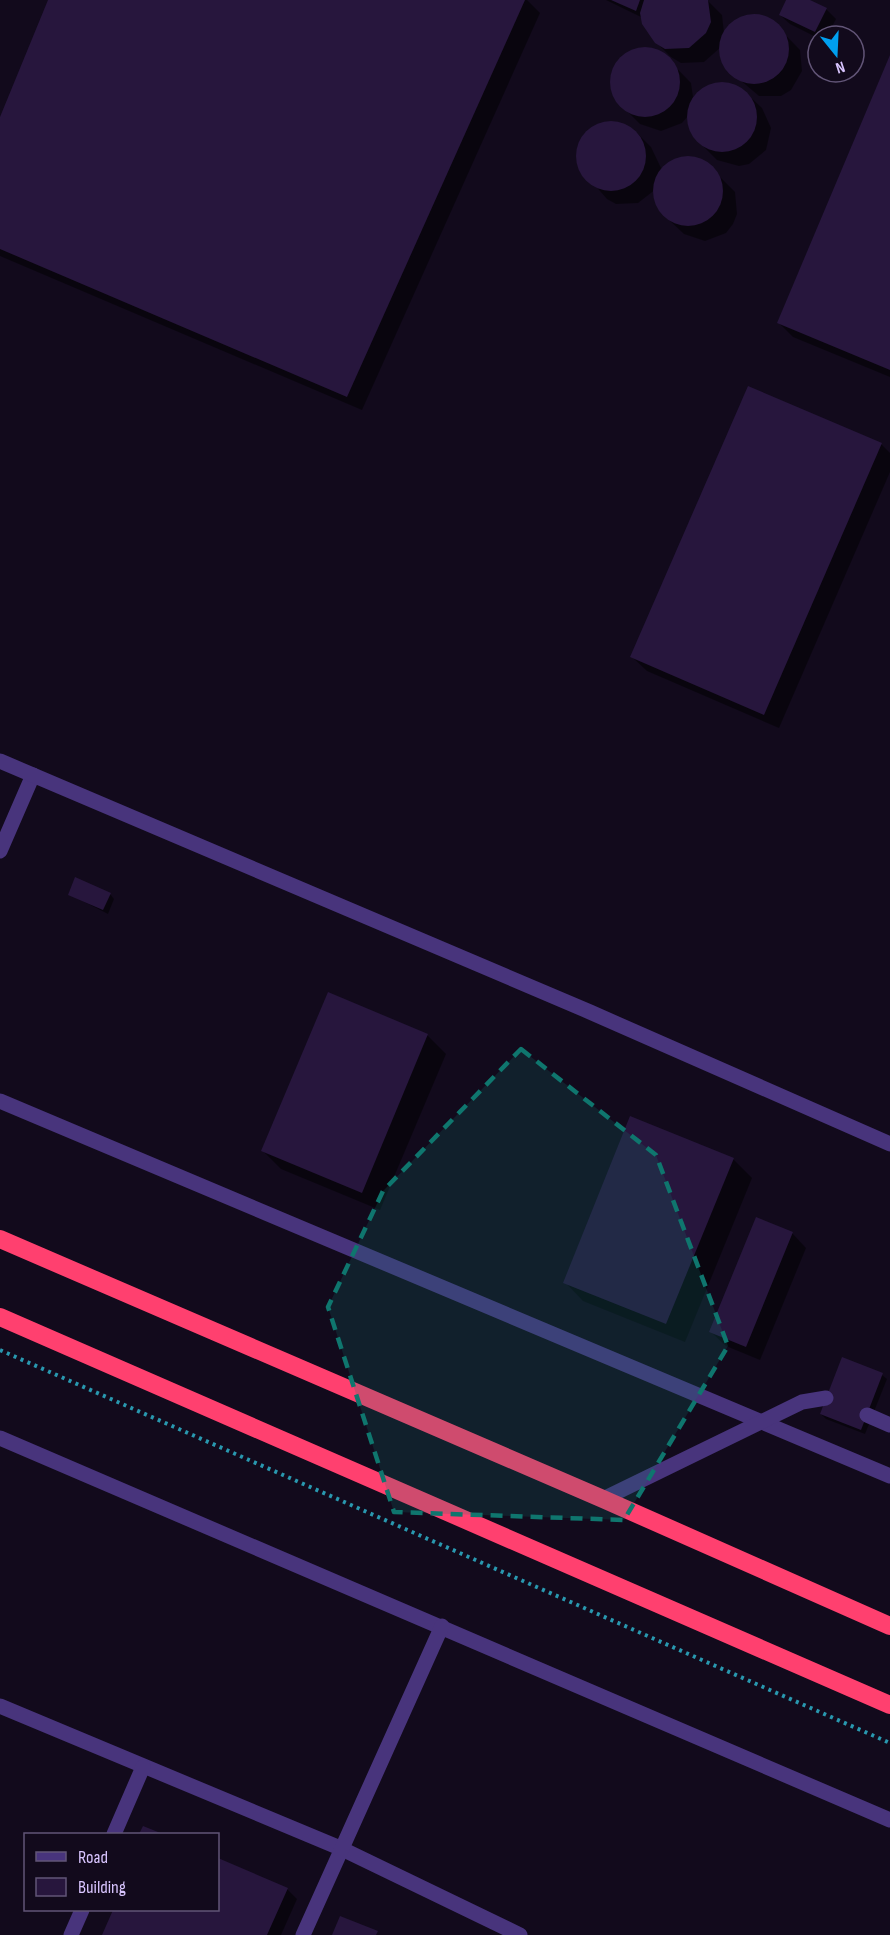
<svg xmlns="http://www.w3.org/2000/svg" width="890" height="1935" viewBox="0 0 890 1935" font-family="'Sofia Sans Condensed',sans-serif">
  <rect width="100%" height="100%" fill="#120a1c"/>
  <g fill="#0007">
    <path d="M50 0H527L540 13 362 410 0 256V121Z"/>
    <path d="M606 0H707L722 15 724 33 736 19 758 15 769 18 800 50 802 71 791 90 781 96H759L726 68 721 58V47L704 62 681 63 671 57 656 42 643 18Z"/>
    <path d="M788 0H807L826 9 836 19 827 36 818 38 790 24 780 15Z"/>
    <path d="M638 48 660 51 691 83 693 97 716 84 737 87 746 93 762 108 771 128 766 150 749 164 739 166 717 160 694 137 688 116 682 123 661 131 640 124 617 101 611 80 619 60Z"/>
    <path d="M890 59V377L793 337 778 322Z"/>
    <path d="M604 123 627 126 636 132 651 147 661 168 658 177 671 162 693 157 704 161 735 192 737 214 733 224 726 233 705 241 684 234 668 219 656 200V189L638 203 616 204 607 199 578 166 579 144 594 127Z"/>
    <path d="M881 444 890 453V472L779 728 647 671 632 657Z"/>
    <path d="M69 894H110L114 899 108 914Z"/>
    <path d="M427 1035 446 1054 380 1210 281 1169 262 1150Z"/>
    <path d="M733 1159 752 1178 685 1342 583 1301 565 1282Z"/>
    <path d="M792 1233 806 1248 760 1360 726 1346 711 1332Z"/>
    <path d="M843 1359 882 1375 887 1379 865 1434 826 1419 821 1414Z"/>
    <path d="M218 1859 287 1889 297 1899 281 1935H104L115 1910H218Z"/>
  </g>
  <g fill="#27163d">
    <path d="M48 0H525L347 397 0 249V117Z"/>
    <path d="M611 0H640L636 11Z"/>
    <path d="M644 0H708L711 22 706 33 689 48 665 49 655 43 642 24 640 13Z"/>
    <path d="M786 0H810L827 8 815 32 779 15Z"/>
    <circle cx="754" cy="49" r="35"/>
    <circle cx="645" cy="82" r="35"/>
    <path d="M890 55V370L777 323Z"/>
    <circle cx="722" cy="117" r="35"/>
    <circle cx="611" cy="156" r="35"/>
    <circle cx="688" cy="191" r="35"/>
    <path d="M748 386 882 443 764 715 630 657Z"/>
    <path d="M75 877 111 893 103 910 68 895Z"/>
    <path d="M328 992 428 1034 362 1193 261 1151Z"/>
    <path d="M630 1116 734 1158 666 1324 563 1283Z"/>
    <path d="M756 1217 793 1232 746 1347 709 1332Z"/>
    <path d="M842 1357 883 1373 861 1430 820 1414Z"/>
    <path d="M143 1826 163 1834H139Z"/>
    <path d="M218 1858 288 1888 267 1935H102L113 1910H218Z"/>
    <path d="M340 1916 378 1931 376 1935H332Z"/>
  </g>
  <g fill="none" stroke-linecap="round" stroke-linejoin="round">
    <path stroke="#2998af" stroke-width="4" stroke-dasharray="3 4.5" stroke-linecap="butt" d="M0 1350 890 1743"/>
    <g stroke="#48347c" stroke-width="15">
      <path d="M0 851 33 775"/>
      <path d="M0 1101 890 1476"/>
      <path d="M867 1415 890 1425"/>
      <path d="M603 1499 802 1402 826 1398"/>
    </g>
    <g stroke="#48347c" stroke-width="15">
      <path d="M0 761 590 1012 890 1144"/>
      <path d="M0 1438 890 1820"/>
      <path d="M0 1706 340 1848 520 1935"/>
      <path d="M114 1834 143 1767"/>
      <path d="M71 1935 82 1910"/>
      <path d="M303 1935 442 1626"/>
    </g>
    <g stroke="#ff406f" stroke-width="18">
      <path d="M0 1239 603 1499 890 1626"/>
      <path d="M0 1317 890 1705"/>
    </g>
  </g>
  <path fill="#0f766e" fill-opacity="0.2" stroke="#0f766e" stroke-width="4.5" stroke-dasharray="12 8" stroke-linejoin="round" d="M521 1049 656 1155 728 1346 624 1520 394 1512 328 1307 383 1191Z"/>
  <rect x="24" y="1833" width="195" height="78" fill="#120a1c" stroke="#625577" stroke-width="1.5"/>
  <rect x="36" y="1852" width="30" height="9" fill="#48347c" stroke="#625577" stroke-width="1.5"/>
  <text x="78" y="1863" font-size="18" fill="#d9c5ff">Road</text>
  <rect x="36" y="1878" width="30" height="18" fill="#27163d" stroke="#625577" stroke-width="1.5"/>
  <text x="78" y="1893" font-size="18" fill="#d9c5ff">Building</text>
  <g transform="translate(836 54) rotate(162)"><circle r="28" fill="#120a1c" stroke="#625577" stroke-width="1.5"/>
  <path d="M0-4.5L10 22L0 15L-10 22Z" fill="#00a0f0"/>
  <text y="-9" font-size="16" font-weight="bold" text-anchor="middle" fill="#d9c5ff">N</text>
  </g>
</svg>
